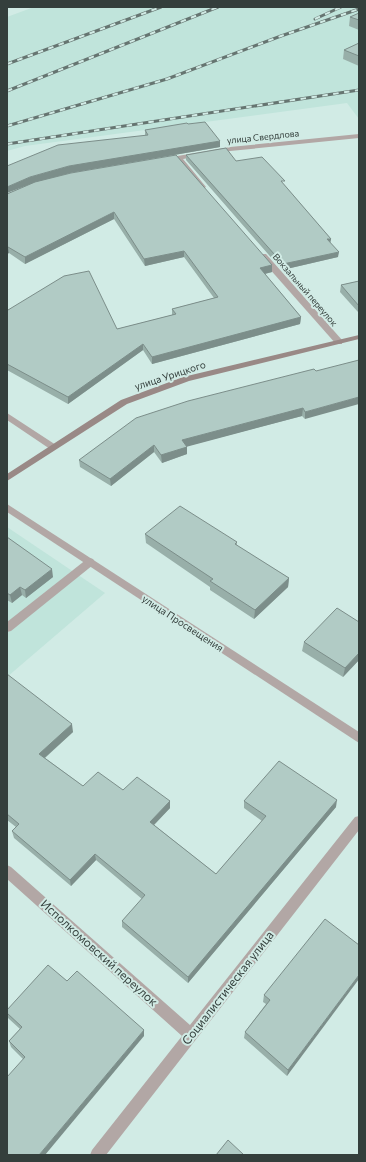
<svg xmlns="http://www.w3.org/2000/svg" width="366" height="1162" viewBox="0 0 366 1162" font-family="Commissioner,sans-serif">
  <rect width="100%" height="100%" fill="#d1ebe5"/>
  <g fill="#c0e4db">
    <path d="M34 7H359V119L347 103 25 146 7 151V17Z"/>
    <path d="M7 527 105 593 7 677Z"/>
  </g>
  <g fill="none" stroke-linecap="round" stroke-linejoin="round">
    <path fill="#b2a7a5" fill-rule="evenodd" d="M90 558 93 559 95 562 93 565 11 631 7 632V622L87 559Z"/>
    <g fill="#b2a7a5" fill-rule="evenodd">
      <path d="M359 134V138L230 151 183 159 206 187 203 189 201 188 177 160 166 162 163 160 166 158 230 147Z"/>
      <path d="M260 254H266L342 340V344H336L260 258Z"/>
      <path d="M7 413 56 445 57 447 56 449H50L7 420Z"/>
      <path d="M7 504 359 732V743L7 512Z"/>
      <path d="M359 816V830L106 1155H90L92 1150 182 1036 7 879V865L11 867 190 1025 355 817Z"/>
    </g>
    <path fill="#998986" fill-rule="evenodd" d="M359 335V339L189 381 127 404 7 481V474L121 400 183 377Z"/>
    <defs>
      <g id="rail">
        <path d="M315 19 341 7"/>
        <path d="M7 64 161 7"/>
        <path d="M7 91 218 7"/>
        <path d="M7 126 167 79 281 36 359 9"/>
        <path d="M7 144 359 90"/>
      </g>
    </defs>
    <use href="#rail" stroke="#667571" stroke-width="3"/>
    <use href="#rail" stroke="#d1ebe5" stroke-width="2" stroke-dasharray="5.5" stroke-linecap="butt"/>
  </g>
  <g fill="#98afa9">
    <path d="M359 13V30L349 26 350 17Z"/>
    <path d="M359 43V66L343 59 344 50Z"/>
    <path d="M188 124 220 147 70 173 45 180 272 265V272L265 274 301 317 300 324 152 364 143 350 68 404 7 370V309L8 310 117 329 172 315V309L214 298 184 257 145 266 114 219 25 264 9 253 7 254V194L145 135V130Z"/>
    <path d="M186 155 236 161 284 185 331 239 330 243 338 257 282 270 186 160Z"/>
    <path d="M359 281V312H358L340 292 341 285Z"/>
    <path d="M314 369 305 419 302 416 187 446V454L162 463 154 452 111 486 80 467 79 460Z"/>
    <path d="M145 534 237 542V546L289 578 288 587 254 619 210 590V587L146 543Z"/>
    <path d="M7 537 53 577 26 598 22 595 12 603 7 600Z"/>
    <path d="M359 622V660L343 677 302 651 304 642Z"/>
    <path d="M7 674 73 732 45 758 83 786 123 790 170 801V808L154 825 216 874 262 821 244 808V801L336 807 188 983 122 927V921L142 899 96 860 71 886 14 838 12 831 16 827 7 820Z"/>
    <path d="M359 945 287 1076 244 1038 245 1032 266 1004 263 1002 264 995Z"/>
    <path d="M67 981 144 1036 23 1059 11 1047 9 1041 20 1029 8 1018 7 1010Z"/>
  </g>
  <g fill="#7c8e8a">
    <path d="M220 141V147L70 173 31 184 7 193V187L30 177 69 166Z"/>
    <path d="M114 212V219L25 264V257Z"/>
    <path d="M327 239H331L330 244Z"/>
    <path d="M7 247H8L9 253 7 254Z"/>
    <path d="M184 251V257L145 266 144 259Z"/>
    <path d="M339 252 338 257 282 270 283 264Z"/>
    <path d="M272 265V272L260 275V268Z"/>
    <path d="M359 305V312H358L359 306Z"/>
    <path d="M301 317 300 324 152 364V357Z"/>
    <path d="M143 344V350L68 404V397Z"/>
    <path d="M359 397V404L305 419V412Z"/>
    <path d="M303 408 302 416 182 448V440Z"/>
    <path d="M154 445V452L111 486 110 479Z"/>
    <path d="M187 447V454L162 463 161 455Z"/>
    <path d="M52 569 53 577 26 598 25 590Z"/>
    <path d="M289 578 288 587 254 619 255 610Z"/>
    <path d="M20 587 22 595 12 603 10 595Z"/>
    <path d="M359 653V660L343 677 345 668Z"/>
    <path d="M72 724 73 732 41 761 39 754Z"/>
    <path d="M337 800 336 807 188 983V977Z"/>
    <path d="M170 801V808L150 829V822Z"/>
    <path d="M95 854 96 860 71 886 70 880Z"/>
    <path d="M359 975V979L287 1076 288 1070Z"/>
    <path d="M144 1030V1036L45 1155H39Z"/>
  </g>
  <g fill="#b1cbc5" stroke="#7c8e8a">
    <path d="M359 13V20L350 17Z"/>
    <path d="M359 43V56L344 50Z"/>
    <path d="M205 122 220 141 69 166 30 177 7 187V166L58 145 148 135 145 130 187 123 188 124Z"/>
    <path d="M226 148 236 161 262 157 285 181H281L331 239H327L339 252 283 264 186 155Z"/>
    <path d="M176 155 272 265 260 268 301 317 152 357 143 344 68 397 7 364V309L8 310 64 276 89 271 117 329 176 314 172 309 218 297 184 251 144 259 114 212 25 257 8 247H7V194L35 182 71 173Z"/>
    <path d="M359 281V306L341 285Z"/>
    <path d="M359 360V397L305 412 303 408 182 440 187 447 161 455 154 445 110 479 79 460 136 418 188 401 314 369 316 371Z"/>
    <path d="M180 506 237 542 235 544 289 578 255 610 210 581 213 579 145 534Z"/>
    <path d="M7 537 52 569 25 590 20 587 10 595 7 593Z"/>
    <path d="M337 608 359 622V653L345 668 304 642Z"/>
    <path d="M7 674 72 724 39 754 83 786 98 772 123 790 137 777 170 801 150 822 216 874 266 816 244 801 279 761 337 800 188 977 122 921 145 895 95 854 70 880 12 831 19 824 7 814Z"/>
    <path d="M325 919 359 945V975L288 1070 245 1032 270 1000 264 995Z"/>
    <path d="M48 965 67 981 77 971 144 1030 39 1155H7V1077L25 1057 9 1041 22 1027 7 1013V1010Z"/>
    <path d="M228 1140 244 1155H216Z"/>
  </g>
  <g text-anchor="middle" stroke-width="4" stroke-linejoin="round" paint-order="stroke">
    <g font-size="9" fill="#343f3c" stroke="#d1ebe5">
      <text transform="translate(263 137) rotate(-6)" y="3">улица Свердлова</text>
      <text transform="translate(305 290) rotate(49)" y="3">Вокзальный переулок</text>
    </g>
    <g font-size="10" fill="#343f3c" stroke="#d1ebe5">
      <text transform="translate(170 375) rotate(-18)" y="4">улица Урицкого</text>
      <text transform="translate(183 623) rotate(33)" y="4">улица Просвещения</text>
    </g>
    <g font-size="12" fill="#343f3c" stroke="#d1ebe5">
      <text transform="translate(99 953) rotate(42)" y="4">Исполкомовский переулок</text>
      <text transform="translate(228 988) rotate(-52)" y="4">Социалистическая улица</text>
    </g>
  </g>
  <rect width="366" height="1162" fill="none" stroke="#343f3c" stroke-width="16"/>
</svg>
